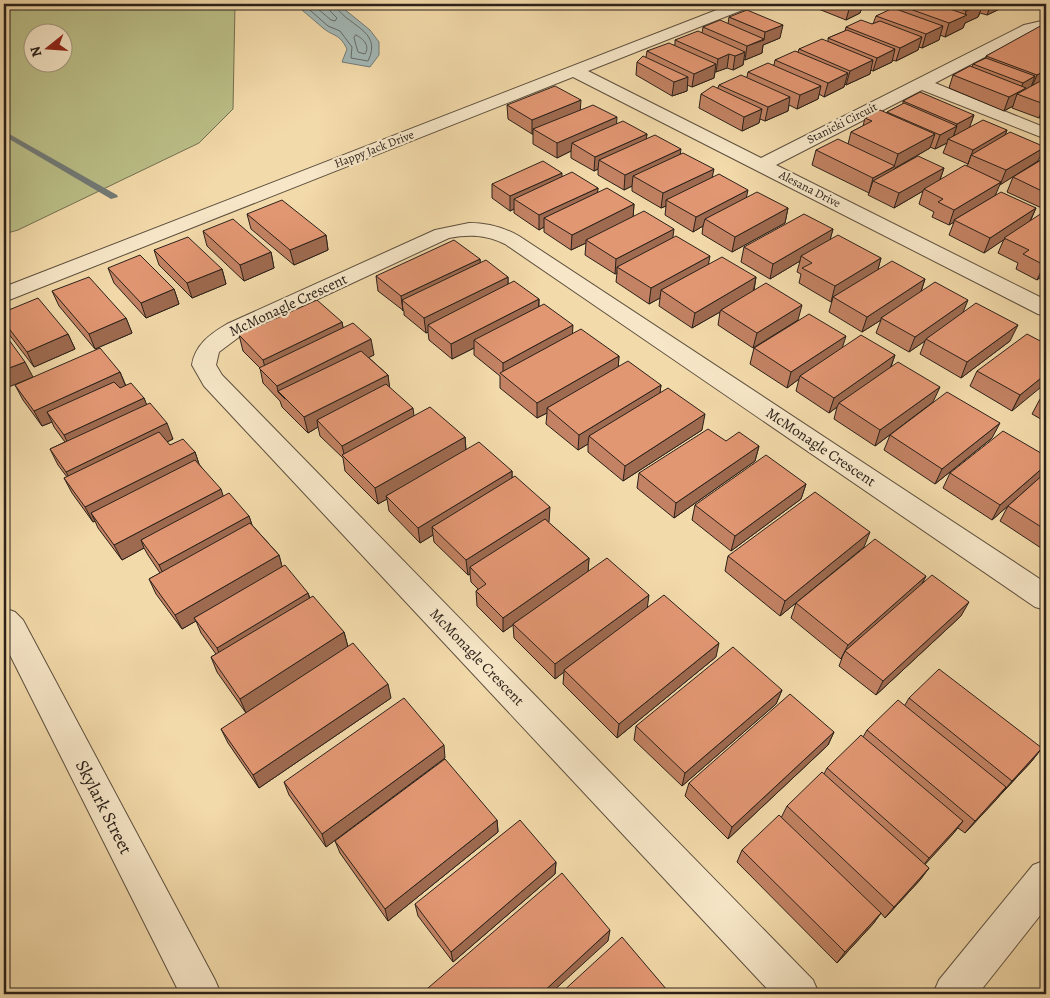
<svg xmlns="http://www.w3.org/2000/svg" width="1050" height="998" viewBox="0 0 1050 998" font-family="Alegreya,serif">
  <rect width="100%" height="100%" fill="#f3daaa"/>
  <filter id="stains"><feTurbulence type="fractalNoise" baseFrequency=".004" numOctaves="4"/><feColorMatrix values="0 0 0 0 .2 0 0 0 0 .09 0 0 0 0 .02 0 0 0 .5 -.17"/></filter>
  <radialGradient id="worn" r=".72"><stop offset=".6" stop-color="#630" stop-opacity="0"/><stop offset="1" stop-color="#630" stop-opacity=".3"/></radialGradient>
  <path fill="#bbbf88" stroke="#737051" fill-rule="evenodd" d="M4 4H235L233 109 199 143 18 230 4 234ZM32 32H62V62H32Z"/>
  <path fill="#a2b7b5" stroke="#727b77" d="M295 4H338L370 30 379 42V55L370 67 342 62 347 49C339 33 334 37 323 28 314 20 304 12 295 4Z"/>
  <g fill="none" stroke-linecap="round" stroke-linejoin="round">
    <g stroke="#666c68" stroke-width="1">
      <path d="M303 4 328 26 340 31 352 47 351 58 368 61C384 29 344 26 335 4"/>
      <path d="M312 4 331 20 335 21 337 18 330 11 329 4"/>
      <path d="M356 35C364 39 370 46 365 54L358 52 354 38Z"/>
    </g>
    <path fill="#727b77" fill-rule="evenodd" d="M4 131 117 195 118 197 111 199 4 136Z"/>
    <defs>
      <g id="minor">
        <path d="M732 4H752L750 7 588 71 761 158 1024 25 1046 20V30L1033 32 935 83 1046 128V139L922 90 776 165 1046 300V316L1038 314 573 77 4 302V287Z"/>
        <path d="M469 223C487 223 503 227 519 236L1046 583V610L1035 607 505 244C486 235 470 234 449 238L243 334 219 352 216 365 222 375 813 980 819 994H772L204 386 192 365C195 345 210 334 227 324L435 230Z"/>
        <path d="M4 608 15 612 23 620 215 980 221 994H180L4 643Z"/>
        <path d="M1046 860V908L978 994H933L939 980 1033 865Z"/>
      </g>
    </defs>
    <use href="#minor" stroke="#5d4f3e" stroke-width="2"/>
    <use href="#minor" fill="#f7e7c8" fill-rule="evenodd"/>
  </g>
  <g fill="#c28263" stroke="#2b211a" fill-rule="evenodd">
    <path d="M806 4H863L860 13 846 20Z"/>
    <path d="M896 4H1007L1006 6 987 15 980 13 978 17 965 23 963 28 945 37 940 35 939 40 922 48 919 47 918 50 896 61 892 60V62L873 71 870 70V74L846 85 845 84 844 87 824 97 819 94 818 99 797 109 789 105 788 111 765 121 760 119 759 123 742 131 699 108 701 94 718 88 719 85 747 77 748 72 774 65 775 60 798 52 799 49 828 42V38L845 31 846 27 873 24 876 16 895 9Z"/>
    <path d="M729 17 780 38 763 45 762 53 745 60 744 59 743 65 733 70 727 68 715 72 714 78 692 87 687 85V91L672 96 636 75 637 62 646 57 647 51 675 45V40L702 33 703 27 728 24Z"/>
    <path d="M1046 25V123L1041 121 1043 116 1039 118 1012 108 1013 106 1004 111 949 88 953 75 972 67 973 64 986 58V56Z"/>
    <path d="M903 101 974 115 969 127 1007 130 1005 135 1038 161 999 185 995 195 1036 208 1030 222 1046 212V273L1037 280 1016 269 1018 263 998 253 1004 239 984 253 949 235 954 222 949 225 932 217 934 212 919 204 923 191 894 208 868 195 869 193 812 165 816 150 848 144 851 132 863 126 865 118 887 113V112L903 104ZM947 143 943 153 968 164 967 166 940 180 944 168 894 169 930 148V147L935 149Z"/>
    <path d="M507 105 581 110 617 124 647 134 646 139 680 154 712 177 747 198 788 208 785 223 732 252 702 234 703 226 693 232 665 215 666 206 661 208 632 191V186L624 190 598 175V169L594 171 571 158V151L557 158 533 144V134H532L508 119Z"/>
    <path d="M1046 157V210L1007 192 1013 177Z"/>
    <path d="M562 177 598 188 597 193 634 204 633 217 673 238 708 264 756 277 754 291 798 320 753 348 718 325 720 312 692 328 659 306 660 298 649 304 616 282 617 273 615 274 585 255 586 243 571 250 544 232V227L539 230 514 213V209L510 211 492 198V184Z"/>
    <path d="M247 214 326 235 328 250 294 265 251 229Z"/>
    <path d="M833 229 830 239 881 258 878 269 925 279 921 292 963 313 1010 341 961 378 920 354 925 341 909 352 876 333 881 320 862 332 829 312 832 301 831 302 799 283 801 274 797 272 800 261 770 279 741 262 744 247Z"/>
    <path d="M203 231 271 252 274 268 244 281 207 246Z"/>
    <path d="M154 250 222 269 226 284 192 298 159 265Z"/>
    <path d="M480 259V263L508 277V284L539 299V306L572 334 619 356 618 367 661 385 660 392 702 430 623 481 588 452V444L578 450 546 424 547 413 537 418 500 388V376L474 355V348L452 359 429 340 428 332 426 333 404 315V311L378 291 376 276Z"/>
    <path d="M108 268 174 289 179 304 146 318 114 283Z"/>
    <path d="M52 291 126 318 132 333 95 349 59 306Z"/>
    <path d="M4 312 68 334 75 349 34 367 5 329 4 326Z"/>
    <path d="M342 322 343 328 374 355 368 357 388 375 389 387 414 416 465 437 466 450 512 471V478L549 523 589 558 588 572 647 608 716 657 617 738 563 684 564 672 555 679 514 638 513 625 503 632 477 606 476 591 478 589 471 582 470 574 468 575 434 542 433 535 420 543 389 511 387 499 378 504 345 471 343 458 320 436 318 427 308 433 282 407 280 401 263 383 260 368 243 351 239 335Z"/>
    <path d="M1046 344 1012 411 970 386 977 371Z"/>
    <path d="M754 348H842L895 355 891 367 933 402 992 438 935 484 884 450 890 435 927 407 875 446 834 419 837 407 829 413 796 391 799 379 787 388 750 364Z"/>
    <path d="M120 372 126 386 144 398 146 404 173 439 167 442 170 445 195 452 199 464 223 497 249 516 252 525 279 555 282 567 308 593 310 598 344 632 348 647 246 713 217 672 211 657 216 654 201 633 196 621 182 629 156 594 149 579 160 573 148 555 144 548 122 560 98 528 95 521 93 522 72 493 64 478 67 477 58 465 50 449 65 442 54 427 52 422 42 426 23 400 15 385Z"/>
    <path d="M1046 394V422L1032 414 1040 399Z"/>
    <path d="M726 441 759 446 755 461 674 518 637 488 639 473Z"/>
    <path d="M1046 456V470L1043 475 1046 472V543L1041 548 1000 521 1008 506 1029 487 992 520 943 488 950 473Z"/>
    <path d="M806 484 801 499 731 551 692 520 695 505Z"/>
    <path d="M864 547 780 616 725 571 728 556Z"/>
    <path d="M1046 553V565L1041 562Z"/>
    <path d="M926 576 922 584 961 616 876 695 839 666 842 658 841 659 791 618 796 603Z"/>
    <path d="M782 690 776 704 682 786 634 740 636 726Z"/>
    <path d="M391 698 259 788 228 743 221 729Z"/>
    <path d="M909 698 1042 748 1031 762 965 833 958 828 925 864 929 868 920 880 885 918 881 913 873 924 837 963 737 862 742 850 781 818 787 806 824 774 827 768 863 737 867 730 905 705Z"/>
    <path d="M834 732 828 745 728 839 685 796 689 783Z"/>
    <path d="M445 758 326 847 289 795 284 782Z"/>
    <path d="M497 820 498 832 388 921 340 853 335 841Z"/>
    <path d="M556 862 555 874 453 962 418 916 415 904Z"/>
  </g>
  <g fill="#9e6a50" stroke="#2b211a">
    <path d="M856 4H863L860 13 846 20 850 6Z"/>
    <path d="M983 4 978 17 965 23 963 28 945 37 949 23 965 16 966 11Z"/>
    <path d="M991 4H1007L1006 6 987 15Z"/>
    <path d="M783 25 780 38 763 45 762 53 745 60 747 46 764 40 765 32Z"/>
    <path d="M943 26 939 40 922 48 926 34Z"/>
    <path d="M922 37 918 50 896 61 900 48Z"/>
    <path d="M895 49 892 62 873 71 877 58Z"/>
    <path d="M745 52 743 65 733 70 735 56Z"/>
    <path d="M729 54 727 68 716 72 718 59Z"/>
    <path d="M873 60 870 74 846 85 850 71Z"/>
    <path d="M716 64 714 78 692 87 694 74Z"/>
    <path d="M1046 70V80L1031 89 1037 75Z"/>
    <path d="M848 73 844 87 824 97 828 83Z"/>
    <path d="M1035 76 1030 90 1017 94 1013 106 1004 111 1009 97 1020 91 1023 83Z"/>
    <path d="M688 77 687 91 672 96 674 82Z"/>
    <path d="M821 86 818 99 797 109 800 95Z"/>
    <path d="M790 97 788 111 765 121 768 107Z"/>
    <path d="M581 100 580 114 533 129V134H532V120Z"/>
    <path d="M1046 103V107L1043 116 1039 118 1044 104Z"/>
    <path d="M762 109 759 123 742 131 744 117Z"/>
    <path d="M974 115 969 129 953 138 957 124Z"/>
    <path d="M617 117 616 132 572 143 571 151 557 158V143Z"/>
    <path d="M957 126 952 140 948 139 947 143 935 149 940 135Z"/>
    <path d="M1007 130 1002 144 971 155 968 164 973 150Z"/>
    <path d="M647 134 645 148 599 160 598 169 594 171 595 157Z"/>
    <path d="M935 134 930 148 895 168 891 181H873L869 193 873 178 894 167 898 154Z"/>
    <path d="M1045 147 1038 161 1000 185 1006 170Z"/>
    <path d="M681 149 679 163 633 176 632 186 624 190 625 175Z"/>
    <path d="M944 168 939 182 924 189 923 191 894 208 899 193Z"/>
    <path d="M714 169 711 183 666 200V206L661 208 663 193Z"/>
    <path d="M562 173V187L514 199V209L510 211V196Z"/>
    <path d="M1001 182 995 196 954 220V222L949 225 954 210Z"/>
    <path d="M598 188 597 202 544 218V227L539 230V215Z"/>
    <path d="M748 190 745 204 705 219 703 226 693 232 696 217Z"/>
    <path d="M634 204 633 219 586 240V243L571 250 572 235Z"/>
    <path d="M788 208 785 223 732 252 735 237Z"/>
    <path d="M1036 208 1029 223 984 253 990 238Z"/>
    <path d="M674 229 672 244 617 267V273L615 274 616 259Z"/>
    <path d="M833 229 829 244 801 256 800 261 770 279 773 264Z"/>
    <path d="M326 235 328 250 294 265 290 250Z"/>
    <path d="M271 252 274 268 244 281 240 265Z"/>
    <path d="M710 256 707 272 661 290 660 298 649 304 651 288Z"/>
    <path d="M881 258 877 273 833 297 832 301 831 302 835 286Z"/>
    <path d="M480 259 481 274 402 300 403 311 401 296Z"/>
    <path d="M1046 263V273L1037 280 1044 265Z"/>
    <path d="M222 269 226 284 192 298 187 283Z"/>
    <path d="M508 277V292L428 325V332L426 333 424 318Z"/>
    <path d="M756 277 753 293 721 310 720 312 692 328 695 313Z"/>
    <path d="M925 279 920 294 881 318V320L862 332 867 317Z"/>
    <path d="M174 289 179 304 146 318 141 303Z"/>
    <path d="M539 299 538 314 474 340V348L452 359 451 344Z"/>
    <path d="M968 300 962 315 926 339 925 341 909 352 915 337Z"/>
    <path d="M802 305 798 320 753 348 757 333Z"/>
    <path d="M126 318 132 333 95 349 89 334Z"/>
    <path d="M342 322 345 338 267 375 263 360Z"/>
    <path d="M573 325 572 340 503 375V363Z"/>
    <path d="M1018 325 1010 341 961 378 967 362Z"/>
    <path d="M68 334 75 349 34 367 27 352Z"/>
    <path d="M846 336 841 352 800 376 799 379 787 388 791 372Z"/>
    <path d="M371 339 374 355 285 399 278 392 277 386Z"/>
    <path d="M895 355 889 371 839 403 837 407 829 413 834 398Z"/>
    <path d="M619 356 618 371 547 408V413L537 418V403Z"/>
    <path d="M25 362 33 377 4 389V370Z"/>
    <path d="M120 372 126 387 47 412 52 422 42 426 34 411Z"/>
    <path d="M1046 374V383L1012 411 1020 395Z"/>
    <path d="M388 375 390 390 317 420 318 427 308 433 304 417Z"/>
    <path d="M661 385 659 401 589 436 588 444 578 450 579 435Z"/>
    <path d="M940 387 933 402 875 446 880 430Z"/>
    <path d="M144 398 150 413 71 450 64 435Z"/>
    <path d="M413 408 415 424 345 458 342 446Z"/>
    <path d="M705 414 702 430 623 481 625 466Z"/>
    <path d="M167 423 173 439 74 487 66 472Z"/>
    <path d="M1000 423 992 438 935 484 942 469Z"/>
    <path d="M465 437 466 453 386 496 387 499 378 504 375 488Z"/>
    <path d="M759 446 755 461 674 518 676 503Z"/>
    <path d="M195 452 200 467 91 513 95 521 93 522 85 507Z"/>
    <path d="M1046 465V470L1043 475 992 520 1000 505Z"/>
    <path d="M512 471V486L432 527 433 535 420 543 418 528Z"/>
    <path d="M806 484 801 499 731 551 735 536Z"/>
    <path d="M221 489 226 505 141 540 144 548 122 560 114 545Z"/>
    <path d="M550 507 549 522 474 571 470 567V574L468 575 466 560Z"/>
    <path d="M249 516 254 531 166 580 159 565Z"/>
    <path d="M870 532 864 547 780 616 785 601Z"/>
    <path d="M1046 540V543L1041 548Z"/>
    <path d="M279 555 283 570 194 618 196 621 182 629 175 615Z"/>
    <path d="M589 558 588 573 513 624V625L503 632V618Z"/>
    <path d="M926 576 918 591 845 651 841 659 848 645Z"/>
    <path d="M308 593 312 607 223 663 217 648Z"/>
    <path d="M649 595 647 610 564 670V672L555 679V664Z"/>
    <path d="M969 602 961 616 876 695 883 681Z"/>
    <path d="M344 632 348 647 246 713 240 699Z"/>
    <path d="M719 643 716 657 617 738 619 724Z"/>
    <path d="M388 684 391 698 259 788 253 775Z"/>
    <path d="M782 690 776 704 682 786 685 773Z"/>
    <path d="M834 732 828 745 728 839 732 827Z"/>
    <path d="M444 745 445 758 326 847 322 834Z"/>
    <path d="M1042 748 1031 762 1001 794 1012 781Z"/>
    <path d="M1006 787 996 800 965 833 975 821Z"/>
    <path d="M497 820 498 832 388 921 385 909Z"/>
    <path d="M963 821 953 834 920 870 929 858Z"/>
    <path d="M556 862 555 874 453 962 451 952Z"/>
    <path d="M929 868 920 880 885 918 894 907Z"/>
    <path d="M881 913 873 924 837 963 845 952Z"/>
    <path d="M610 930 608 941 550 994H541Z"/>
  </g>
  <g fill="#e29773" stroke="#2b211a">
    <path d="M842 4H856L850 6Z"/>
    <path d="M896 4H936L967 15 949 23Z"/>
    <path d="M945 4H983L966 11Z"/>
    <path d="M893 8 943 26 926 34 876 16Z"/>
    <path d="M747 10 783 25 765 32 729 17Z"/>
    <path d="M720 20 764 39 747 46 703 27Z"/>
    <path d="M861 20 872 24 880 21 922 37 900 48 846 27Z"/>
    <path d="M1044 24 1046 25V70L1037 75 986 56Z"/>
    <path d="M847 30 895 49 877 58 828 38Z"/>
    <path d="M698 31 745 52 735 56 729 54 718 59 675 40Z"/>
    <path d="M822 39 873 60 850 71 799 49Z"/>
    <path d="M669 43 716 64 694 74 647 51Z"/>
    <path d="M795 51 848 73 828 83 775 60Z"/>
    <path d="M643 56 688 77 674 82 637 62Z"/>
    <path d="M986 58 1035 76 1023 83 973 64Z"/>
    <path d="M768 63 821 86 800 95 748 72Z"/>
    <path d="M970 66 1026 88 1009 97 953 75Z"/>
    <path d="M741 75 790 97 768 107 719 85Z"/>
    <path d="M1046 78V103L1044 104 1017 94Z"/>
    <path d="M555 86 581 100 532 120 507 105Z"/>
    <path d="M713 86 762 109 744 117 701 94Z"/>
    <path d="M920 92 974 115 957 124 903 101Z"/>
    <path d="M904 103 957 126 940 135 887 112Z"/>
    <path d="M593 105 617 117 557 143 533 129Z"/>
    <path d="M880 110 935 134 898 154 851 132 872 121 865 118Z"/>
    <path d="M983 120 1007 130 973 150 948 139Z"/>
    <path d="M623 121 647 134 595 157 572 143Z"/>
    <path d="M1010 132 1045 147 1006 170 971 155Z"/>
    <path d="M655 135 681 149 625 175 599 160Z"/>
    <path d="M838 139 895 166 873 178 816 150Z"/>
    <path d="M683 153 714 169 663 193 633 176Z"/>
    <path d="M918 156 944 168 899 193 873 181Z"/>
    <path d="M1046 157V193L1013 177Z"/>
    <path d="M543 161 562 173 510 196 492 184Z"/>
    <path d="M965 165 1001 182 954 210 938 202 943 199 924 189Z"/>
    <path d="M572 172 598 188 539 215 514 199Z"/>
    <path d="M719 174 748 190 696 217 666 200Z"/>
    <path d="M607 188 634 204 572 235 544 218Z"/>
    <path d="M757 192 788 208 735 237 705 219Z"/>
    <path d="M1001 192 1036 208 990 238 954 220Z"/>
    <path d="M282 200 326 235 290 250 247 214Z"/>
    <path d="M644 211 674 229 616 259 586 240Z"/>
    <path d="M1045 211 1046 212V263L1044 265 1023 254 1029 250 1004 238Z"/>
    <path d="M804 214 833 229 773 264 744 247Z"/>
    <path d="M233 219 271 252 240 265 203 231Z"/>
    <path d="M838 235 881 258 835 286 802 268 812 263 801 256Z"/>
    <path d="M676 236 710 256 651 288 617 267Z"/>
    <path d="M188 237 222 269 187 283 154 250Z"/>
    <path d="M454 240 480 259 401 296 376 276Z"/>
    <path d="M140 255 174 289 141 303 108 268Z"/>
    <path d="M722 257 756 277 695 313 661 290Z"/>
    <path d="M486 260 508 277 424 318 402 300Z"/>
    <path d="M892 261 925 279 867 317 833 297Z"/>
    <path d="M89 277 126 318 89 334 52 291Z"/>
    <path d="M514 281 539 299 451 344 428 325Z"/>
    <path d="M935 282 968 300 915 337 881 318Z"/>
    <path d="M766 283 802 305 757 333 721 310Z"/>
    <path d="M38 298 68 334 27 352 4 322V312Z"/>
    <path d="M317 300 342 322 263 360 239 335Z"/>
    <path d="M976 303 1018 325 967 362 926 339Z"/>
    <path d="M544 304 573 325 503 363 474 340Z"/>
    <path d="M809 314 846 336 791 372 754 348Z"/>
    <path d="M353 323 371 339 277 386 259 368Z"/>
    <path d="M581 329 619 356 537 403 500 373Z"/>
    <path d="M4 333 25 362 4 370Z"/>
    <path d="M1027 334 1046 344V374L1020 395 977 371Z"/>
    <path d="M861 335 895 355 834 398 800 376Z"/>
    <path d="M100 348 120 372 34 411 15 385Z"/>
    <path d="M361 351 388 375 304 417 278 391Z"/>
    <path d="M628 361 661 385 579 435 547 408Z"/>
    <path d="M898 362 940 387 880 430 839 403Z"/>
    <path d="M114 382 120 388 131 383 144 398 64 435 47 412Z"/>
    <path d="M386 384 413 408 342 446 317 420Z"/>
    <path d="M668 388 705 414 625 466 589 436Z"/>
    <path d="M947 392 1000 423 942 469 890 435Z"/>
    <path d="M1046 394V402L1040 399Z"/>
    <path d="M150 403 167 423 66 472 50 449Z"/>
    <path d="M430 407 465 437 375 488 342 455Z"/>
    <path d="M708 429 726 441 739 432 759 446 676 503 639 473Z"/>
    <path d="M1003 431 1046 456V465L1000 505 950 473Z"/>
    <path d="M159 432 170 445 183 439 195 452 85 507 64 478Z"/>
    <path d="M479 442 512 471 418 528 386 496Z"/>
    <path d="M766 455 806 484 735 536 695 505Z"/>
    <path d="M195 460 221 489 114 545 91 513Z"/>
    <path d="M1046 472V530L1008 506Z"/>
    <path d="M515 476 550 507 466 560 432 527Z"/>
    <path d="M815 492 870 532 785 601 728 556Z"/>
    <path d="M229 493 249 516 159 565 141 540Z"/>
    <path d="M545 519 589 558 503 618 476 591 486 584 470 567Z"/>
    <path d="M250 523 279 555 175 615 149 579Z"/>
    <path d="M875 539 926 576 848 645 796 603Z"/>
    <path d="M607 558 649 595 555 664 513 624Z"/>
    <path d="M285 565 308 593 217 648 194 618Z"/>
    <path d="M932 575 969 602 883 681 845 651Z"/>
    <path d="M664 595 719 643 619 724 564 670Z"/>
    <path d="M313 596 344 632 240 699 211 657Z"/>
    <path d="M353 643 388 684 253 775 221 729Z"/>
    <path d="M733 647 782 690 685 773 636 726Z"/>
    <path d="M939 669 1042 748 1012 781 909 698Z"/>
    <path d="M790 694 834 732 732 827 689 783Z"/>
    <path d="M404 698 444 745 322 834 284 782Z"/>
    <path d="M898 700 1006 787 975 821 867 730Z"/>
    <path d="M861 735 963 821 929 858 827 768Z"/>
    <path d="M445 759 497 820 385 909 335 841Z"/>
    <path d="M822 772 929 868 894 907 787 806Z"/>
    <path d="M779 815 881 913 845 952 742 850Z"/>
    <path d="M520 820 556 862 451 952 415 904Z"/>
    <path d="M562 873 610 930 541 994H421Z"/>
    <path d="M622 937 667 990 663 994H560Z"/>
  </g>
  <g text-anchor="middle" stroke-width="4.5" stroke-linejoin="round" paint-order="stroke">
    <g font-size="12" fill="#2b211a" stroke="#f7e7c8">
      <text transform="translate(842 123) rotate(-27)" y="4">Stanicki Circuit</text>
      <text transform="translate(374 149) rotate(-21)" y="4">Happy Jack Drive</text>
      <text transform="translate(810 189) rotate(27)" y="4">Alesana Drive</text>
    </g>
    <g font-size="15" fill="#2b211a" stroke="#f7e7c8">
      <text transform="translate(288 305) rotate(-25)" y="5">McMonagle Crescent</text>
      <text transform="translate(821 447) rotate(34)" y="5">McMonagle Crescent</text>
      <text transform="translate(477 657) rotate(46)" y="5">McMonagle Crescent</text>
    </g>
    <g font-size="18" fill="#2b211a" stroke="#f7e7c8">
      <text transform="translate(104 807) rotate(63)" y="6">Skylark Street</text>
    </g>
  </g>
  <rect width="1050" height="998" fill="none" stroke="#f3daaa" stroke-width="20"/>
  <rect x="5" y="5" width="1040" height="988" fill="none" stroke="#2b211a" stroke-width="2.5"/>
  <rect x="10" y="10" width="1030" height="978" fill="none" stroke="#2b211a"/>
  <g transform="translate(48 48) rotate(253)"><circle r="24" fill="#f7e7c8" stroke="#a59882"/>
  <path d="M0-4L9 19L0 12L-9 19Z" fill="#8f2418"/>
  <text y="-8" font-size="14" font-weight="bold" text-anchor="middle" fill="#2b211a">N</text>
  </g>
  <rect width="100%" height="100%" filter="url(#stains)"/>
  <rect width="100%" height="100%" fill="url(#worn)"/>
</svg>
